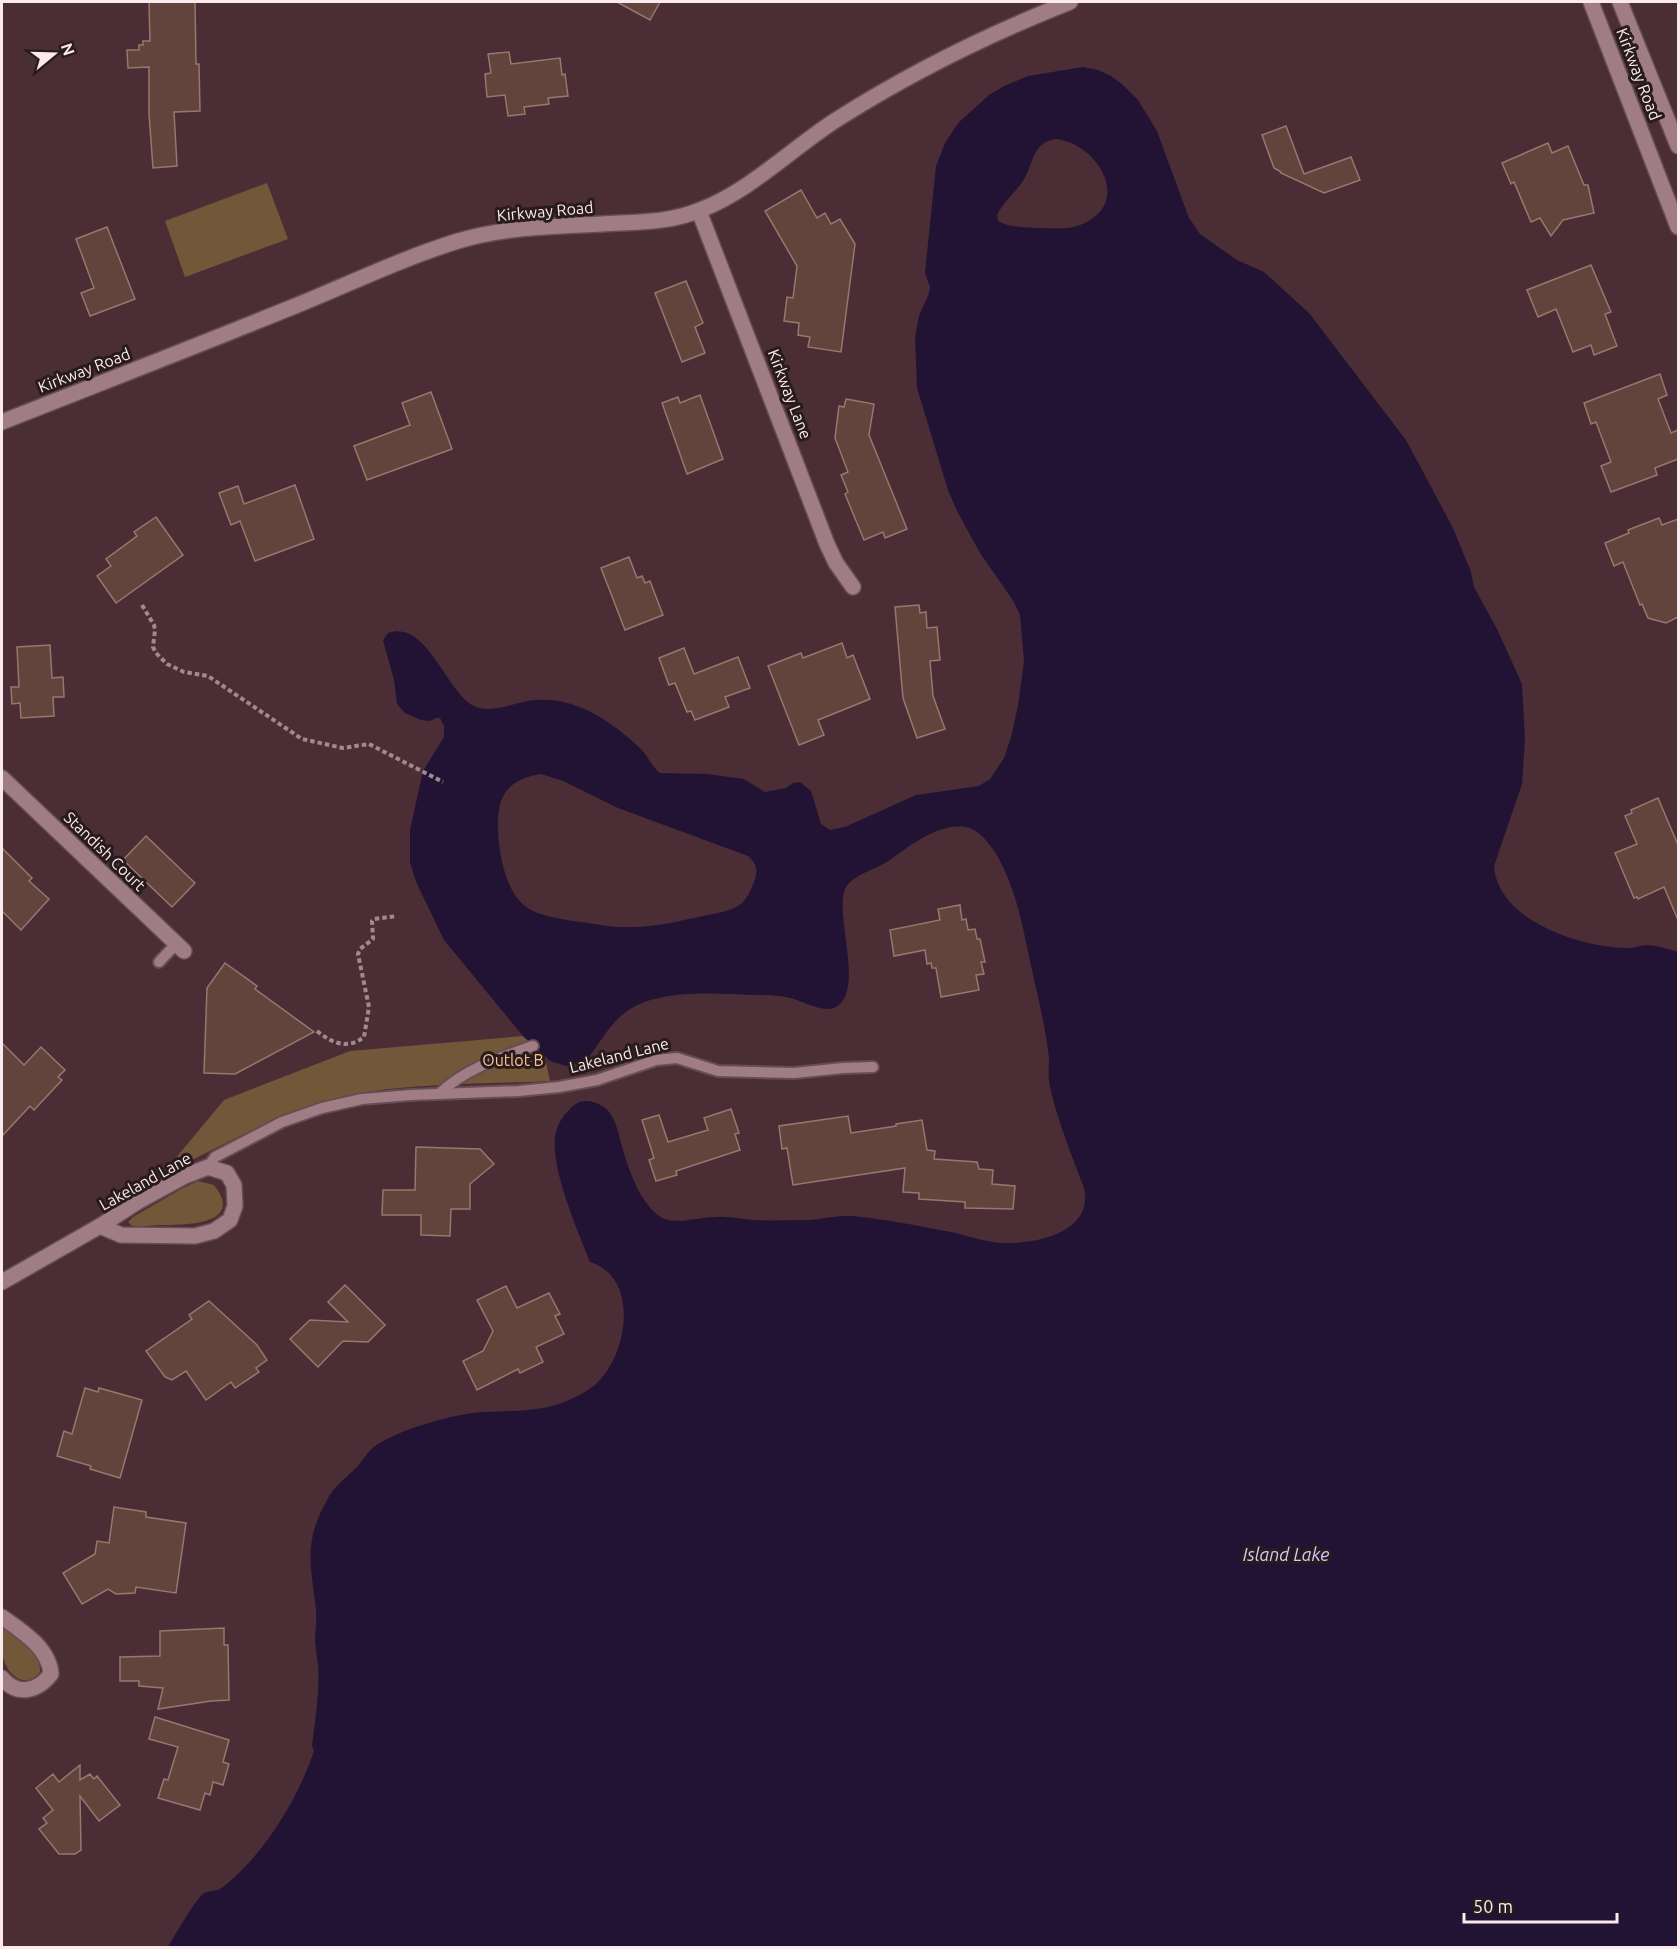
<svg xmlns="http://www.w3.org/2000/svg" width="1680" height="1949" viewBox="0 0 1680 1949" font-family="Ubuntu,sans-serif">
  <rect width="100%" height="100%" fill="#4b2e35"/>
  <g fill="#735739">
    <path d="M267 183 288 239 185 277 165 221Z"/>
    <path d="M523 1036 545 1058 550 1081C489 1084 427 1083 367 1092 304 1101 240 1136 184 1164L175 1159 224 1100 350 1051Z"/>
    <path d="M198 1181 214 1185C246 1225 184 1225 160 1225 152 1225 138 1228 131 1225 130 1224 129 1223 128 1222L133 1217 181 1189Z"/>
    <path d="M2 1627C15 1638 42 1652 40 1672 24 1692 4 1672 2 1652 1 1644 1 1635 2 1627Z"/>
  </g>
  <path fill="#221335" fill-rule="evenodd" d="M1083 67 1098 70 1111 76 1123 85 1138 100 1157 131 1189 218 1200 234 1237 260 1264 272 1309 313 1406 440 1453 528 1471 572 1474 587 1497 629 1522 684 1525 739 1522 784 1494 866C1498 921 1581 948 1629 948 1635 948 1641 945 1647 945 1658 946 1669 949 1678 952V1947L167 1948C174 1937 195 1900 203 1894 209 1889 216 1893 223 1887 263 1856 298 1799 314 1751L312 1746C315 1719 320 1692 318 1665 317 1657 316 1650 315 1642 315 1631 317 1621 316 1610 311 1565 303 1543 327 1500 333 1487 347 1477 357 1467 363 1460 368 1451 375 1446 400 1429 453 1414 483 1412 524 1410 551 1413 588 1390 627 1366 643 1278 590 1262 578 1231 548 1164 556 1132 558 1124 563 1115 570 1109 579 1099 590 1099 602 1106 616 1113 619 1137 623 1150 629 1171 644 1214 668 1220 684 1223 700 1217 717 1217 729 1216 741 1219 753 1220 771 1221 789 1220 807 1220 822 1220 837 1215 852 1216 885 1219 919 1226 951 1232 968 1236 986 1242 1004 1243 1037 1244 1094 1232 1084 1188 1072 1156 1055 1115 1049 1081 1048 1074 1049 1066 1049 1058 1046 1030 1039 1002 1033 975 1025 939 1019 900 1003 867 997 853 982 830 966 827 938 823 911 845 890 860 878 869 860 872 849 883 829 903 865 982 839 1005 826 1016 804 1001 790 998 778 995 765 995 753 995 720 994 687 991 655 999 630 1004 614 1020 601 1040 595 1048 591 1056 583 1062L566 1066 550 1061 523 1036 444 940 417 884 410 863V830L423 771 444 737V726L440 718H436L430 721 421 720 405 713 397 704 394 680 383 640 388 633C427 619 446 692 474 706 494 715 515 701 536 700 577 697 612 722 640 748 648 756 652 767 660 773L707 774 744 779 765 792 786 788 793 783 800 782 811 791 821 824 830 830 845 827 916 795 979 786 990 779 1004 758 1011 737 1018 706 1024 661 1020 615 1014 602 980 553 957 511 948 490 917 388 915 337 919 316 929 293 930 287 925 273 936 166 945 143 958 123 989 95 1004 86 1028 76ZM1057 139C1100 145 1133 205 1080 225 1067 230 1052 228 1039 228 1025 227 1011 228 998 221L997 215C1004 201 1015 193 1023 181 1034 164 1032 141 1057 139ZM541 774 563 781 618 808 748 856C756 863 758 869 755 879 752 888 748 897 742 903 732 912 715 913 703 916 679 921 656 927 631 927 612 928 592 923 573 921 557 918 538 916 525 906 505 891 498 850 498 827 497 794 509 779 541 774Z"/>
  <g fill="#62443c" stroke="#97776e" stroke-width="1.5">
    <path d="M149 2H195L196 64H199L200 111 174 112 177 166 153 168 149 114V67L128 68 127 50H139V45H143V41H150Z"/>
    <path d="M617 2H660L650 20Z"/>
    <path d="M509 52 511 64 560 58 562 75 565 74 568 96 548 98 549 104 524 107 525 114 508 116 505 95 487 97 485 74 491 73 488 54Z"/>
    <path d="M1286 126 1304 174 1351 157 1360 180 1324 193 1281 173V172L1274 168 1262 135Z"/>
    <path d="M1548 143 1552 153 1568 146 1584 185H1588L1594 213 1563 220 1551 236 1540 218 1531 222 1514 182 1511 184 1502 163Z"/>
    <path d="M801 190 817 218 825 213 831 224 840 219 855 244 841 352 808 347 810 337 798 335 799 323 784 321 787 297 793 298 797 266 765 211Z"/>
    <path d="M107 227 135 299 90 316 81 293 94 288 76 239Z"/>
    <path d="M1591 265 1611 312 1605 314 1617 346 1594 355 1591 345 1573 352 1556 309 1538 317 1527 290Z"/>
    <path d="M686 281 703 323 695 327 705 353 682 362 655 293Z"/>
    <path d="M1660 374 1667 395 1658 399 1671 433 1678 430V459L1655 468 1657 475 1611 492 1601 466 1611 462 1596 422 1591 424 1584 403Z"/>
    <path d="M431 392 452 449 367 480 354 446 410 425 402 403Z"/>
    <path d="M700 395 723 459 687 474 662 403 678 397 680 403Z"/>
    <path d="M846 399 874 404 869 435 907 529 885 538 883 532 864 540 845 494 848 492 841 475 848 472 835 438 839 406 844 407Z"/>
    <path d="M295 485 314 539 255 561 240 521 231 525 219 493 238 486 244 504Z"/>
    <path d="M156 517 183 555 116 603 97 576 111 566 106 559 137 536 134 532Z"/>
    <path d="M1659 518 1662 525 1678 519V617L1666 623 1648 618 1642 604 1640 605 1623 562 1614 566 1605 543 1629 533 1628 530Z"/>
    <path d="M629 557 637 578 642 576 645 583 650 581 663 615 625 630 601 568Z"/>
    <path d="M919 605 920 613 926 612 927 628 937 627 940 660 930 661 933 696 945 729 917 738 903 698 895 607Z"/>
    <path d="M842 643 847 658 853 655 870 699 818 720 824 735 799 745 768 666 801 653 803 658Z"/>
    <path d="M50 645 52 678 63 677 64 697H53L54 716 21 718 20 703 12 704 11 687H19L17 647Z"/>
    <path d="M684 648 694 674 738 657 750 688 725 697 729 707 695 720 691 711 687 712 675 683 669 685 659 658Z"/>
    <path d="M1658 798 1678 845V920L1664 887 1638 899 1637 897 1634 898 1615 853 1637 844 1625 816 1632 813 1631 810Z"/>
    <path d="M146 836 195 883 172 907 123 860Z"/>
    <path d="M2 848 32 878 29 881 49 899 21 930 2 911Z"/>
    <path d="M960 905 962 920 966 919 968 930 975 929 977 939H980L985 962H981L984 974 976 975 979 990 941 997 936 968H932L931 963 927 964 925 950 894 956 890 930 940 920 938 909Z"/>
    <path d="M225 963 257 986 255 989 314 1032 235 1074 204 1073 207 988Z"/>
    <path d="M2 1043 24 1065 41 1047 65 1070 58 1077 62 1080 34 1110 30 1106 2 1136Z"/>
    <path d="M731 1109 739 1133 735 1134 740 1150 676 1171 677 1175 656 1181 649 1160 654 1158 642 1120 659 1115 668 1142 708 1130 704 1118Z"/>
    <path d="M848 1116 851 1133 896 1126V1124L922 1120 927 1150 935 1151 934 1159 977 1162 979 1169 993 1170 992 1184 1015 1186 1013 1209 965 1208V1202L919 1199V1193L903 1192 905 1168 793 1185 787 1148 782 1149 779 1126Z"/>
    <path d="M416 1147 480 1149 494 1164 470 1184V1209H451L450 1236 421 1235V1215H382L383 1190H415Z"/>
    <path d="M345 1285 385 1325 368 1342 343 1341 318 1367 290 1339 310 1320 348 1322 328 1302Z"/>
    <path d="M506 1286 517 1308 549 1293 560 1314 555 1316 564 1334 536 1347 543 1362 520 1373 518 1369 477 1390 463 1361 483 1351 493 1331 477 1300Z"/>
    <path d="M209 1301 257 1345 267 1360 256 1368 259 1372 235 1388 231 1382 206 1400 186 1371 172 1380 165 1377 146 1351 192 1319 189 1315Z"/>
    <path d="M85 1388 98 1392 99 1388 142 1400 120 1478 90 1469 91 1466 57 1456 64 1431 72 1434Z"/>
    <path d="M114 1507 146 1512V1517L186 1523 176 1593 136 1587 135 1593 116 1594 108 1589 82 1604 63 1573 95 1554 97 1541 109 1543Z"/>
    <path d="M224 1628V1645H228L229 1700 211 1701 158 1709 163 1688 139 1686V1681H120V1657L160 1656V1631Z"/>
    <path d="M155 1717 229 1740 223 1762 229 1764 223 1785 213 1782 210 1795 205 1793 200 1810 158 1798 164 1779 168 1780 178 1747 149 1739Z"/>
    <path d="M80 1765V1780L90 1774 94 1779 97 1776 120 1805 99 1821 80 1796 81 1850 75 1854H59L39 1829 47 1823 43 1818 53 1810 36 1788 53 1774 59 1782Z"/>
  </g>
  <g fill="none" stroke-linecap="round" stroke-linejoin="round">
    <defs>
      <g id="lane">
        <path d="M159 962 176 944"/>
        <path d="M439 1094C464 1069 501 1057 533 1046"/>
        <path d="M208 1167 215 1157 282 1122 322 1108 362 1099 411 1095 519 1091 559 1087 597 1080 656 1060 677 1058 718 1071 794 1073 843 1068 873 1067"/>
      </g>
      <g id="street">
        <path d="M1591 2 1678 227"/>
        <path d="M1620 2 1678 146"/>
        <path d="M699 211 827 544 836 563 853 587"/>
        <path d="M2 422C98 384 194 347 290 308 345 286 400 259 458 241 505 227 554 226 602 224 634 222 670 223 700 210 750 191 791 149 836 120 910 73 989 34 1070 2"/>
        <path d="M2 778 184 951"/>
        <path d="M2 1282 100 1226 139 1201 185 1176 208 1167 227 1173 234 1185 235 1206 230 1220 214 1231 195 1236 121 1235 100 1226"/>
        <path d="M2 1617C22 1631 49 1648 51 1674 37 1692 17 1696 2 1678"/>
      </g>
    </defs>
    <use href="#lane" stroke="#654d53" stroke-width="14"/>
    <use href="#street" stroke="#654d53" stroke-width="18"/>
    <g stroke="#a1898e" stroke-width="4" stroke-dasharray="4.5 3" stroke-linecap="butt">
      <path d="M142 605 154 625 155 630 153 647 156 653 167 664 184 672 208 676 302 739 343 748 369 744 443 782"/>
      <path d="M317 1031C332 1043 347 1050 364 1037L369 1007 358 954 360 949 373 939 372 921 374 919 397 916"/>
    </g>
    <use href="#lane" stroke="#a07d85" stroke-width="10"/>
    <use href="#street" stroke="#a07d85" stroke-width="15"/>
  </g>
  <g text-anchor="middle" stroke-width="6" stroke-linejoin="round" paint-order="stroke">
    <g font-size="16" fill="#fce9ec" stroke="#281b1e">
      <text transform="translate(1639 74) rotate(69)" y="6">Kirkway Road</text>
      <text transform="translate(545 211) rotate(-5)" y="6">Kirkway Road</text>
      <text transform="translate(84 370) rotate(-21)" y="6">Kirkway Road</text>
      <text transform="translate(790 394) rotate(69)" y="6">Kirkway Lane</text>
      <text transform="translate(105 851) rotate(44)" y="6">Standish Court</text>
      <text transform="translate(619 1055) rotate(-14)" y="6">Lakeland Lane</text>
      <text transform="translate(145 1181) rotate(-29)" y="6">Lakeland Lane</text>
    </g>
    <g font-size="16" fill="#fac48d" stroke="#281b1e">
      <text x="513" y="1066">Outlot B</text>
    </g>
    <g font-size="18" font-style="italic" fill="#dac7fc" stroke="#281b1e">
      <text x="1286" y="1561">Island Lake</text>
    </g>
  </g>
  <rect width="1680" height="1949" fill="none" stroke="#fce9ec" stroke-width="6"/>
  <g transform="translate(54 54) rotate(71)" stroke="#281b1e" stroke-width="4.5" paint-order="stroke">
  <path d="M0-4.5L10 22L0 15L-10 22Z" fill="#fce9ec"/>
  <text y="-9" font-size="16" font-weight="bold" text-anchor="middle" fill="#fce9ec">N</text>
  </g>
  <path d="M1464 1913v9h153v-9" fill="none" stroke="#fce9ec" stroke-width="3"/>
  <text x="1473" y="1913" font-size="18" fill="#fce9ec" stroke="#281b1e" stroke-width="4.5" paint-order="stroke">50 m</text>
</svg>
